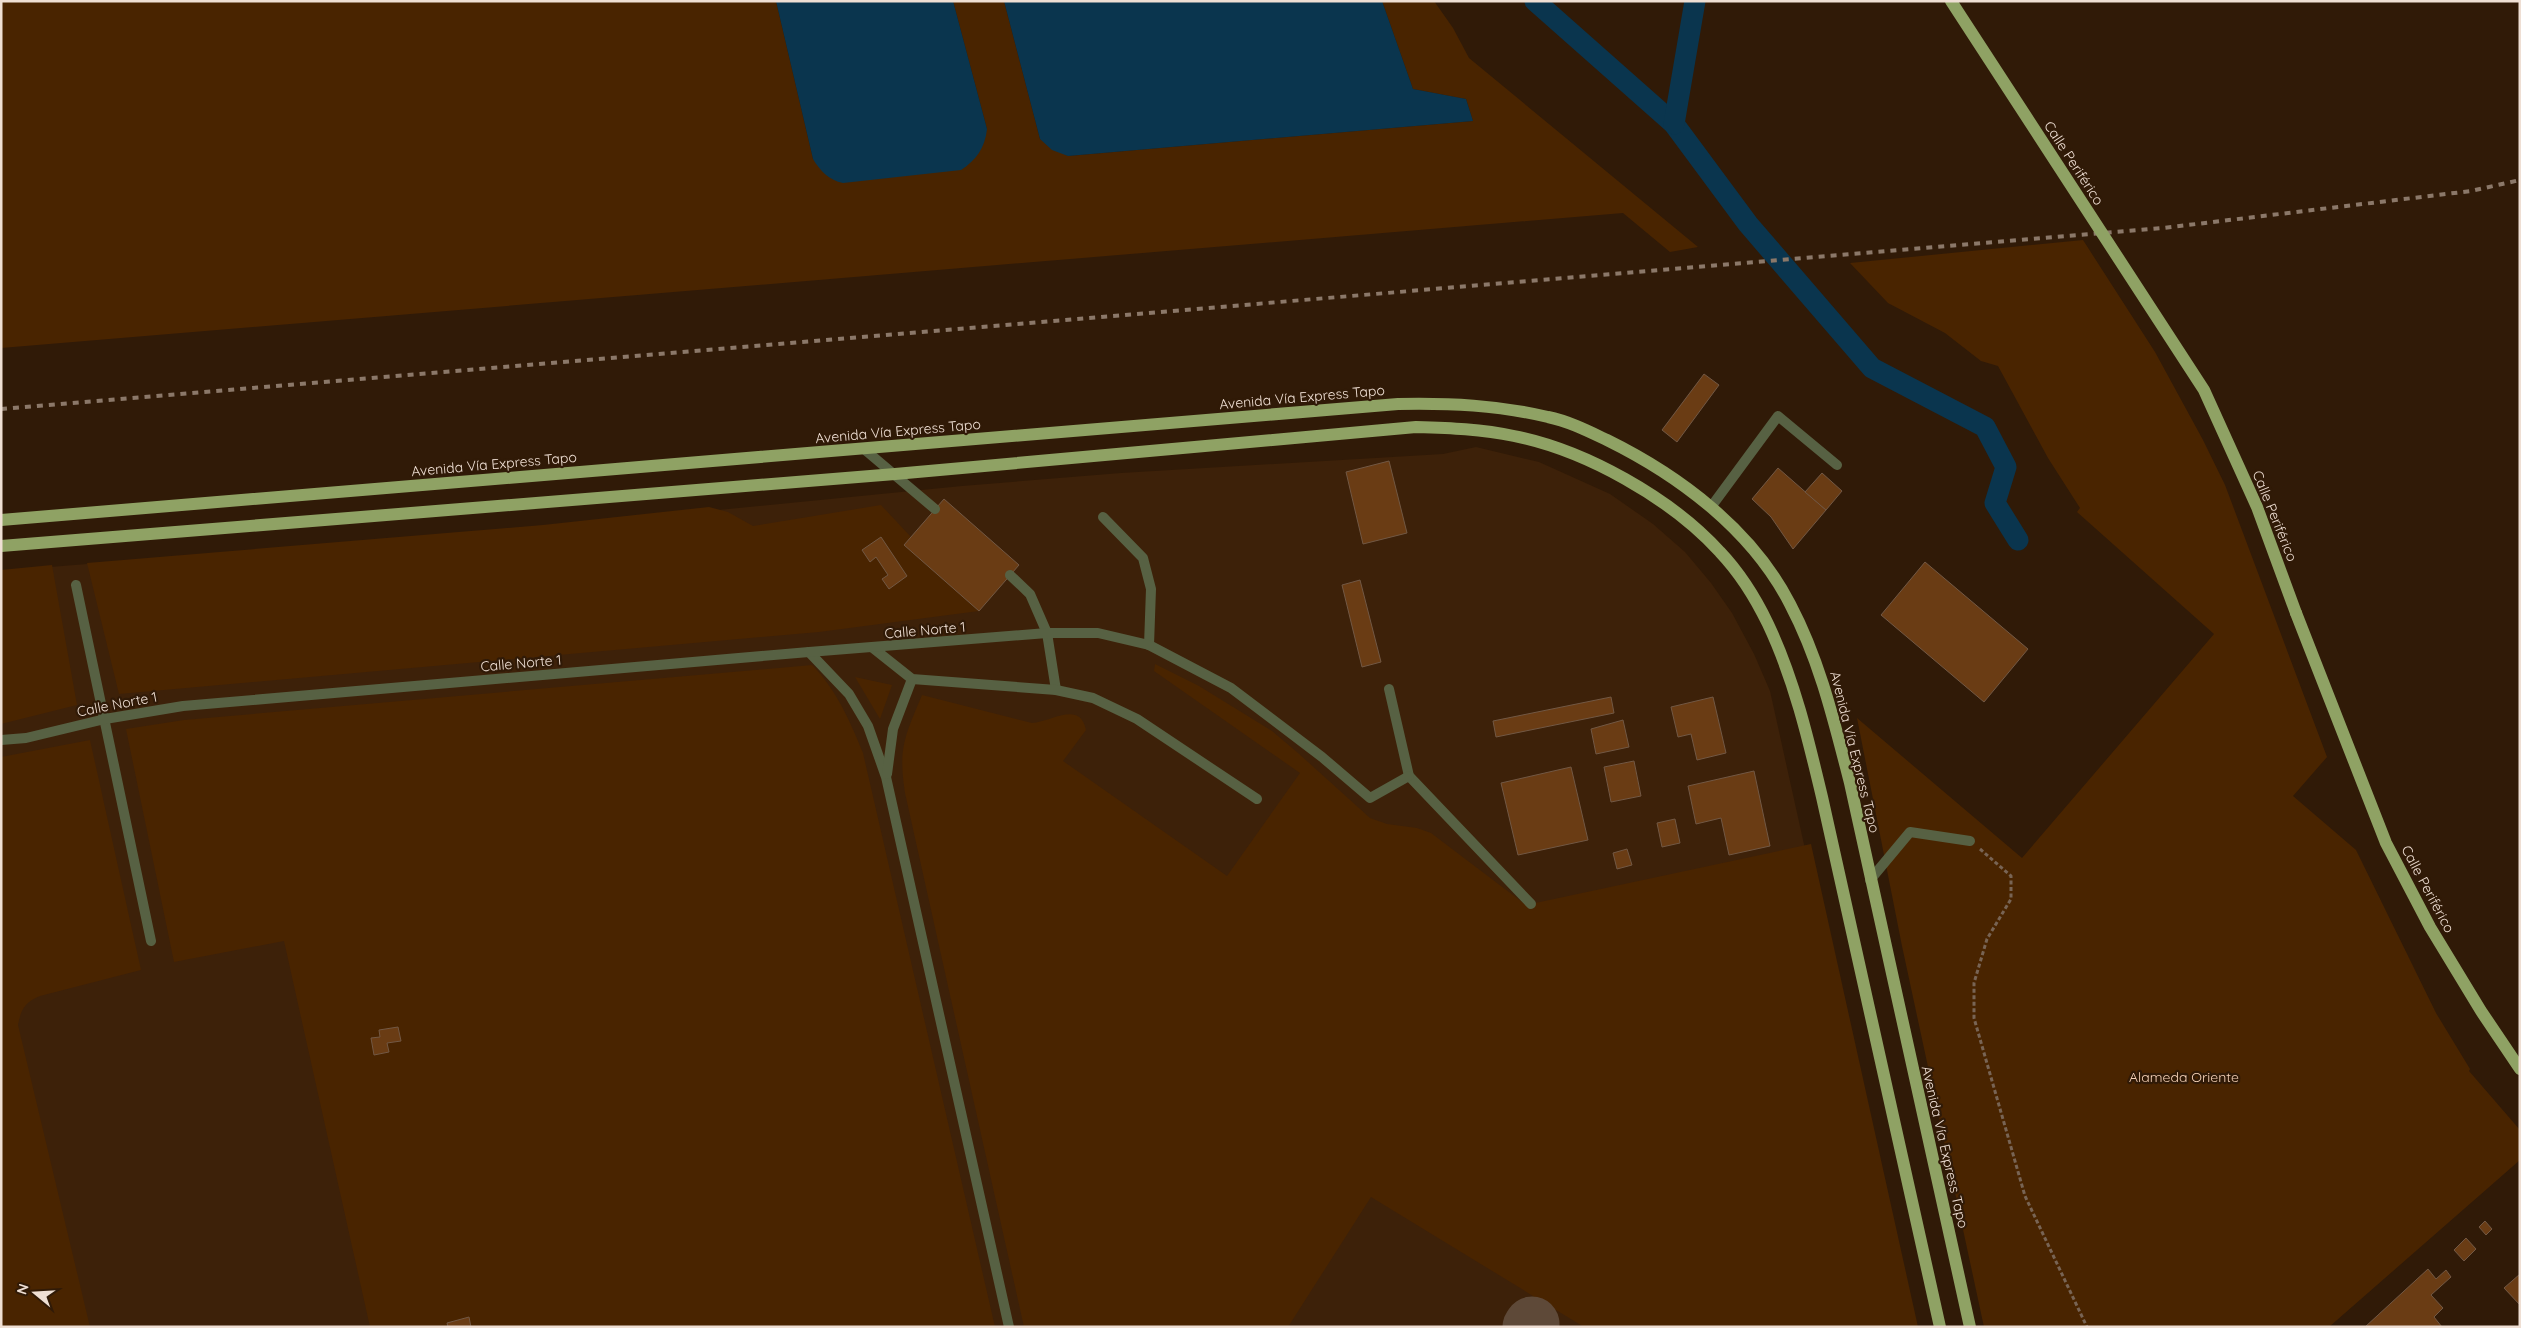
<svg xmlns="http://www.w3.org/2000/svg" width="2521" height="1328" viewBox="0 0 2521 1328" font-family="Quicksand,sans-serif">
  <rect width="100%" height="100%" fill="#301a07"/>
  <path fill="#3d2109" d="M1476 447 1539 462 1610 494 1653 524 1685 552 1711 583 1732 613 1754 654 1770 691 1911 1327H1V571L576 524 962 486 1121 473 1443 454Z"/>
  <g fill="#492400">
    <path d="M1 1H776L813 159 987 129 953 1H1004L1040 139 1068 156 1473 121 1466 99 1413 89 1382 1H1434L1453 28 1469 58 1698 247 1670 252 1623 213 1 348Z"/>
    <path d="M2083 240 2155 352 2203 440 2225 485 2327 757 2293 796 2356 850 2436 1013 2470 1069 2469 1071 2520 1130V1160L2329 1327H1984L1902 946 1857 718 2022 858 2214 634 2077 512 2080 508 2048 458 1998 366 1981 361 1945 333 1888 303 1850 263Z"/>
    <path d="M881 505 911 537 904 545 979 611 819 632 119 694 87 563 543 525 709 507 728 512 753 526Z"/>
    <path d="M52 565 77 705 1 724V570Z"/>
    <path d="M1155 664 1199 686 1272 731 1298 753 1370 818 1387 824 1417 828 1431 833 1526 905 1811 844 1918 1327H1584L1371 1197 1288 1327H1024L905 793C898 748 905 736 922 695L1032 723C1051 722 1080 700 1086 730L1063 761 1227 876 1300 773 1154 671Z"/>
    <path d="M812 665C836 689 850 721 863 753L995 1327H370L284 941 174 962 126 729 184 720Z"/>
    <path d="M855 677 892 685 880 719Z"/>
    <path d="M90 740 141 970 40 996C25 1002 21 1009 18 1025L90 1327H1V757Z"/>
  </g>
  <g fill="#0a354e">
    <path d="M776 1H953L987 129C985 148 976 160 961 170L843 183C829 180 821 172 813 159Z"/>
    <path d="M1004 1H1382L1413 89 1466 99 1473 121 1068 156 1052 150 1040 139Z"/>
  </g>
  <g fill="none" stroke-linecap="round" stroke-linejoin="round">
    <g stroke="#0a354e" stroke-width="21">
      <path d="M1535 1 1674 124 1748 224 1872 368 1985 427 2006 467 1995 503 2018 540"/>
      <path d="M1674 124 1695 1"/>
    </g>
    <path stroke="#5e4938" stroke-width="55" d="M1530 1327 1532 1324"/>
  </g>
  <g fill="#6a3c14" stroke="#725844">
    <path d="M1704 374 1719 385 1677 442 1662 430Z"/>
    <path d="M1389 461 1407 533 1363 544 1346 472Z"/>
    <path d="M1778 468 1826 510 1793 549 1771 517 1752 499Z"/>
    <path d="M1822 473 1842 491 1826 510 1805 492Z"/>
    <path d="M944 499 1019 565 979 611 904 545Z"/>
    <path d="M881 537 907 576 889 589 882 579 888 575 876 557 870 562 862 550Z"/>
    <path d="M1925 562 2028 649 1984 702 1881 615Z"/>
    <path d="M1360 580 1381 662 1362 667 1342 585Z"/>
    <path d="M1611 697 1614 713 1496 737 1493 721Z"/>
    <path d="M1713 697 1726 753 1697 760 1691 734 1678 737 1671 707Z"/>
    <path d="M1623 720 1629 747 1596 754 1591 729Z"/>
    <path d="M1634 761 1641 796 1611 802 1604 767Z"/>
    <path d="M1571 767 1588 840 1518 855 1501 783Z"/>
    <path d="M1754 771 1770 846 1729 855 1721 818 1696 824 1688 786Z"/>
    <path d="M1675 819 1680 843 1662 847 1657 823Z"/>
    <path d="M1627 849 1632 865 1617 869 1613 853Z"/>
    <path d="M398 1027 401 1041 387 1043 389 1052 374 1055 371 1038 380 1037 379 1030Z"/>
    <path d="M2485 1221 2492 1229 2486 1235 2479 1227Z"/>
    <path d="M2466 1238 2476 1249 2464 1261 2454 1250Z"/>
    <path d="M2428 1269 2436 1279 2446 1270 2451 1277 2431 1295 2443 1308 2434 1317 2442 1327H2365Z"/>
    <path d="M2520 1274V1305L2504 1288Z"/>
    <path d="M469 1317 471 1327H448L447 1323Z"/>
  </g>
  <g fill="none" stroke-linecap="round" stroke-linejoin="round">
    <path stroke="#786454" stroke-width="3" stroke-dasharray="4 2.5" stroke-linecap="butt" d="M1980 849 2011 876V899L1987 939 1974 983V1018L2025 1196 2087 1327"/>
    <g stroke="#576143" stroke-width="10">
      <path d="M864 449 935 509"/>
      <path d="M1711 507 1778 416 1837 465"/>
      <path d="M1103 517 1143 558 1151 589 1149 645"/>
      <path d="M1010 575 1030 594 1047 633 1056 690"/>
      <path d="M76 585 151 941"/>
      <path d="M873 648 912 679 1056 690 1093 698 1137 719 1257 799"/>
      <path d="M809 652 849 694 868 726 886 777 1009 1327"/>
      <path d="M1389 689 1409 776 1531 904"/>
      <path d="M1 740 26 738 105 719 183 706 809 652 1047 633H1098L1149 645 1231 688 1322 757 1370 798 1409 776"/>
      <path d="M887 774 893 729 912 679"/>
      <path d="M1870 880 1910 832 1970 841"/>
    </g>
    <g stroke="#8fa264" stroke-width="12">
      <path d="M1 520 1398 404C1449 403 1498 405 1548 417 1568 421 1588 431 1607 440 1680 476 1752 530 1790 604 1820 661 1834 721 1850 783L1970 1327"/>
      <path d="M1 546 895 474 1416 427C1449 428 1482 429 1514 436 1585 450 1671 498 1720 552 1739 572 1756 599 1768 624 1794 679 1808 738 1822 797L1940 1327"/>
      <path d="M2296 613 2386 843 2430 927 2481 1011 2520 1069"/>
    </g>
    <path stroke="#8b7869" stroke-width="4" stroke-dasharray="6 6" stroke-linecap="butt" d="M1 409 2163 228 2471 191 2520 180"/>
    <path stroke="#8fa264" stroke-width="12" d="M1951 1 2204 390 2257 507 2296 613"/>
  </g>
  <g text-anchor="middle" stroke-width="4.5" stroke-linejoin="round" paint-order="stroke">
    <g font-size="14" fill="#efdfd4" stroke="#301a07">
      <text transform="translate(2074 163) rotate(57)" y="5">Calle Periférico</text>
      <text transform="translate(1302 397) rotate(-5)" y="5">Avenida Vía Express Tapo</text>
      <text transform="translate(898 431) rotate(-5)" y="5">Avenida Vía Express Tapo</text>
      <text transform="translate(494 464) rotate(-5)" y="5">Avenida Vía Express Tapo</text>
      <text transform="translate(2275 516) rotate(68)" y="5">Calle Periférico</text>
      <text transform="translate(925 630) rotate(-5)" y="5">Calle Norte 1</text>
      <text transform="translate(521 663) rotate(-5)" y="5">Calle Norte 1</text>
      <text transform="translate(117 704) rotate(-11)" y="5">Calle Norte 1</text>
      <text transform="translate(1855 752) rotate(76)" y="5">Avenida Vía Express Tapo</text>
      <text transform="translate(2428 889) rotate(62)" y="5">Calle Periférico</text>
      <text transform="translate(1945 1147) rotate(77)" y="5">Avenida Vía Express Tapo</text>
    </g>
    <g font-size="14" fill="#f7d3b9" stroke="#301a07">
      <text x="2184" y="1082">Alameda Oriente</text>
    </g>
  </g>
  <rect width="2521" height="1328" fill="none" stroke="#efdfd4" stroke-width="5"/>
  <g transform="translate(35 1293) rotate(288)" stroke="#301a07" stroke-width="4" paint-order="stroke">
  <path d="M0-4L9 19L0 12L-9 19Z" fill="#efdfd4"/>
  <text y="-8" font-size="14" font-weight="bold" text-anchor="middle" fill="#efdfd4">N</text>
  </g>
</svg>
